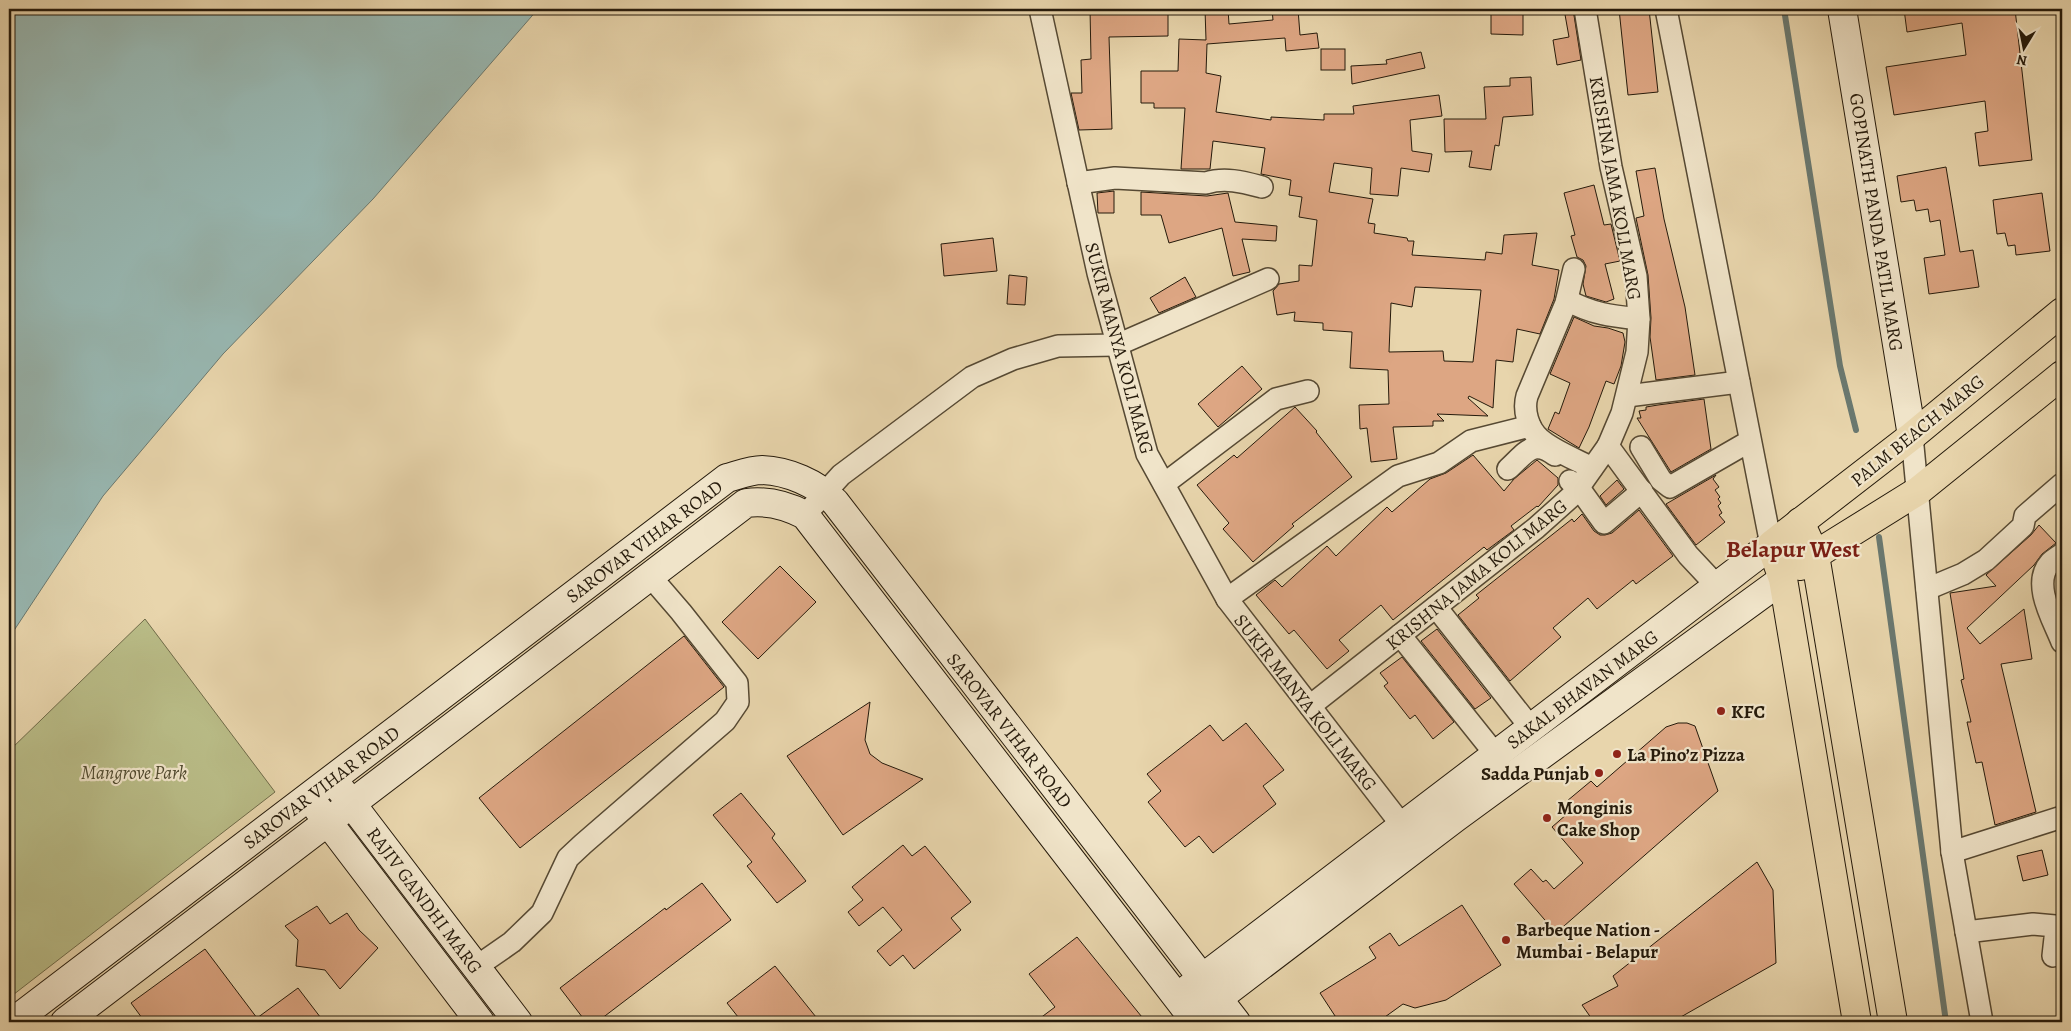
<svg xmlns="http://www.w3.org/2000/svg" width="2071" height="1031" viewBox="0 0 2071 1031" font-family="Alegreya,serif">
  <rect width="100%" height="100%" fill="#e8d5ac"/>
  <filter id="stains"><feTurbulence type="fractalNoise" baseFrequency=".004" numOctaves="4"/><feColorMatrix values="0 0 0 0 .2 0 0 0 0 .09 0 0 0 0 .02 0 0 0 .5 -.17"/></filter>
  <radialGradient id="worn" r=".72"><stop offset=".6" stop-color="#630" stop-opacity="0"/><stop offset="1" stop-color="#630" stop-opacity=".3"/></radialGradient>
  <path fill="#b9bc87" stroke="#6f6b49" d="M145 619 275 792 9 998V751Z"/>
  <path fill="#98b7b1" stroke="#6a786f" d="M9 9H538L373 199 223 354 103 496 9 638Z"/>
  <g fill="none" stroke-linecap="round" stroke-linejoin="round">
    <g stroke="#6a786f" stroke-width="6">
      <path d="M1784 9 1840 366 1856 430"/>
      <path d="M1879 537 1946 1022"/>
    </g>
  </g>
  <g fill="#dda683" stroke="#251a0b" fill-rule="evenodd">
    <path d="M1090 9H1168V36L1109 37 1112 129 1079 130 1071 93H1082L1081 60 1091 59Z"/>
    <path d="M1205 9H1228L1229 24 1273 20 1272 9H1298L1300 35 1317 33 1319 48 1286 51 1285 38 1207 44 1206 73 1221 76 1216 112 1271 120V117L1324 120V114H1354L1353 106 1439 95 1442 116 1410 120 1412 151 1432 154 1429 172 1401 168 1398 196 1370 194 1372 168 1334 163 1329 192 1373 199 1368 223 1375 224 1374 233 1407 238 1408 241H1414L1412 255 1485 260 1486 252 1502 254 1504 235 1537 233 1532 265 1559 270 1554 299 1540 334 1517 329 1513 362 1496 360 1493 408 1469 396 1468 398 1488 416 1437 414 1444 421H1433V426L1393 427 1397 459 1371 462 1367 428 1360 429 1359 405 1389 404 1388 370 1350 368 1352 332 1323 330V323L1294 321 1295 312 1277 315 1273 291 1279 284 1299 281V265L1312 266 1317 220 1299 217 1302 197 1289 195 1291 180 1261 174 1265 148 1213 141 1210 169H1181L1185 108H1154V103H1141V71H1178L1179 39 1206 40ZM1415 287 1481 290 1473 362 1444 361 1443 351 1389 352 1391 303 1412 307Z"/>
    <path d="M1564 9H1573L1581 60 1557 65 1553 40 1569 37Z"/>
    <path d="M1619 9H1649L1658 92 1628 95Z"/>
    <path d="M1904 9H2015L2032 160 1979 166 1975 133 1988 131 1985 101 1894 115 1886 67 1966 55 1962 23 1907 32Z"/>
    <path d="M1491 12 1523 13V35L1491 34Z"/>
    <rect x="1321" y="49" width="24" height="21"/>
    <path d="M1421 52 1425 68 1352 84 1351 66 1387 64 1386 60Z"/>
    <path d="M1531 77 1533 115 1503 117 1499 146 1495 145 1491 170 1469 167 1472 151 1445 152 1444 119H1486L1484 87 1510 86V78Z"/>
    <path d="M1946 167 1960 252 1973 250 1979 287 1929 294 1924 258 1945 255 1940 220 1930 222 1928 209 1916 211 1914 200 1901 202 1897 176Z"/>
    <path d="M1655 168 1664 219 1685 307 1695 375 1656 380 1650 337 1651 318 1648 275 1636 218 1644 216 1636 171Z"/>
    <path d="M1594 185 1604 225 1611 224 1620 261 1605 264 1614 299 1606 302 1586 296 1583 284 1586 266 1583 260 1577 257 1571 236 1575 235 1564 193Z"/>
    <path d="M1114 191V213H1098L1097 193Z"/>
    <path d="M1141 192 1207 196 1228 193 1235 222 1277 226 1276 241 1242 239 1250 272 1233 276 1222 228 1169 243 1161 215H1141Z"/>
    <path d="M2042 193 2050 251 2016 255 2015 245 2008 246 2005 233 1997 234 1993 200Z"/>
    <path d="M993 238 997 271 944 276 941 244Z"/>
    <path d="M1009 275 1027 277 1025 305 1007 304Z"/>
    <path d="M1185 277 1196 297 1159 313 1150 298Z"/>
    <path d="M1574 317 1594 326 1608 328 1623 333 1625 342 1621 366 1614 384 1606 381 1589 427 1579 448 1548 429 1555 412 1559 414 1570 383 1550 374Z"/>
    <path d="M1242 366 1262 389 1218 427 1198 404Z"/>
    <path d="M1704 399 1711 449 1671 472 1637 418H1641L1639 411 1646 410V407L1658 405Z"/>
    <path d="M1295 407 1317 431 1316 432 1352 477 1292 524 1294 526 1253 562 1223 529 1229 523 1197 485 1234 455 1237 458Z"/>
    <path d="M1473 455 1504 491 1514 479 1537 460 1558 478V485L1538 507 1537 506 1511 526 1514 530 1487 550 1484 547 1393 620 1381 605 1339 640 1349 651 1327 669 1294 630 1289 634 1256 595 1275 580 1282 587 1327 546 1336 556 1387 507 1392 512 1430 479 1446 473Z"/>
    <path d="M1716 475 1713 479 1719 487 1715 490 1720 497 1718 499 1721 503 1718 506 1722 513 1719 515 1725 522 1696 545 1666 504Z"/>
    <path d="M1617 480 1624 489 1606 505 1600 496Z"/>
    <path d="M1639 510 1673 556 1636 584 1633 580 1597 609 1588 598 1553 628 1561 637 1510 681 1458 615 1479 598 1476 595 1572 519 1574 522 1582 514 1594 531 1600 535H1605L1612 533Z"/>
    <path d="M2039 525 2056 543 2042 554 2034 565 1967 628 1980 644 2024 609 2032 659 2001 664 2036 812 1995 825 1982 762 1976 763 1967 722H1971L1961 680 1964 679 1950 593 1996 586 1986 575 2031 535Z"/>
    <path d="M780 566 816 602 758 659 722 622Z"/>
    <path d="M1437 629 1491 698 1475 709 1421 641Z"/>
    <path d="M684 636 724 687 520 848 479 798Z"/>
    <path d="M1402 657 1454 722 1433 739 1415 715 1410 719 1384 686 1388 683 1380 673Z"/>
    <path d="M870 702 865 740 870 754 882 763 923 779 843 835 787 756Z"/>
    <path d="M1246 723 1284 770 1263 786 1276 804 1213 853 1199 836 1185 847 1148 802 1161 791 1147 774 1210 725 1223 741Z"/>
    <path d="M1678 723H1687L1695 726 1718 791 1556 933 1514 884 1531 869 1543 882 1546 880 1554 889 1583 863 1552 827 1574 808 1567 801 1591 781 1597 787 1666 727Z"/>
    <path d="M741 793 775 834 772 838 806 881 777 903 747 866 752 862 713 815Z"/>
    <path d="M903 845 912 856 925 846 971 902 951 918 961 930 914 969 903 955 890 966 877 951 902 930 883 907 859 926 848 912 863 900 852 887Z"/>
    <path d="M2042 850 2048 875 2023 881 2017 856Z"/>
    <path d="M1757 862 1773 890 1776 963 1672 1022H1594L1582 1005 1618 986 1613 976Z"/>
    <path d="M702 883 731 920 597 1022H586L560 988 665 908 666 910Z"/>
    <path d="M1462 905 1501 965 1446 1000 1415 1008 1403 1004 1378 1022H1339L1320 993 1376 958 1369 947 1390 933 1399 946Z"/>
    <path d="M317 906 330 924 347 913 359 930 378 948 340 989 325 970 296 966 298 940 285 926Z"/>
    <path d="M1077 937 1146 1022H1035L1055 1007 1029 974Z"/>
    <path d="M205 949 257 1018 298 988 324 1022H145L131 1003Z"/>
    <path d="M775 966 820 1022H742L727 1003Z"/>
  </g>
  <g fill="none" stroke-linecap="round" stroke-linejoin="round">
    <defs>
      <g id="street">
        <path d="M1040 9 1098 273 1147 454 1227 599 1411 837"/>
        <path d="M1666 9 1771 545"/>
        <path d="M1078 183 1115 178 1206 183C1225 177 1243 182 1262 187"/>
        <path d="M1574 269 1566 303 1527 396C1523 410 1528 429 1540 439 1552 450 1577 460 1592 468"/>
        <path d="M1567 300C1592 314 1611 316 1639 319"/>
        <path d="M1627 396 1739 382"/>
        <path d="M1912 436 1952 852 1982 1022"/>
        <path d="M1608 446 1688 555 1717 586"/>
        <path d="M1641 447 1661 480 1670 487 1750 441"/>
        <path d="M1508 469C1525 454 1532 438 1555 455"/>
        <path d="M1570 481 1579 488 1604 523 1642 491"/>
        <path d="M1164 484 1276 399 1308 391"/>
        <path d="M805 515 841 475 972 377 1013 359 1058 346 1117 345 1268 279"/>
        <path d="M2062 554C2058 557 2053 560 2050 563 2031 584 2054 621 2062 642"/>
        <path d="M1927 589 1963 574 1986 560 2023 526 2025 516 2062 484"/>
        <path d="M1227 599 1398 476 1439 463 1471 441 1530 426"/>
        <path d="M1436 607 1531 728"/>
        <path d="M1400 635 1496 755"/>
        <path d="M1310 706 1536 528 1574 494 1608 446 1622 413 1637 352 1639 319 1636 276 1611 167 1585 9"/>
        <path d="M1952 852 2062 817"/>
        <path d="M1966 932 2033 924 2055 926 2056 929 2053 956"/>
        <path d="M476 967 512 942 542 913 568 858 583 844 725 721 738 702 737 683 681 612 650 576"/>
      </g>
      <g id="secondary">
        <path d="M1842 9 1912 436"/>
        <path d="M341 790 518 1022"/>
        <path d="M318 809 480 1022"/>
        <path d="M1188 989 1771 545"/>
        <path d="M1204 1009 1455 818 1783 579"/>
        <path d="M13 1022 727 478C738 475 751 470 762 470 788 471 816 483 835 502L1236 1022"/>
        <path d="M65 1022 746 503C768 500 786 505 805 515L1196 1022"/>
      </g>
      <g id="primary">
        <path d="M1800 522 1815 555 1893 1022"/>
        <path d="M1801 566 1815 555 1918 491 2062 375"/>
        <path d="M1857 1022 1783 579 1771 545 1912 436 2062 312"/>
      </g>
    </defs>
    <use href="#street" stroke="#564933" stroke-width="24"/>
    <use href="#secondary" stroke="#251a0b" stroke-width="30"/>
    <use href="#primary" stroke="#251a0b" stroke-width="30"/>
    <use href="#street" stroke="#f0e4c9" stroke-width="21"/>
    <use href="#secondary" stroke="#f0e4c9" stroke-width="28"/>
    <use href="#primary" stroke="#e8d5ac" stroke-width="28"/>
  </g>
  <g fill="#8f2418" stroke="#f0e4c9" stroke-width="2">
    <circle cx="1721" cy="711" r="5"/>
    <circle cx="1617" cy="754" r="5"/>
    <circle cx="1599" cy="773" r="5"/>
    <circle cx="1547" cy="818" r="5"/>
    <circle cx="1506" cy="940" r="5"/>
  </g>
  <g text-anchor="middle" stroke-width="4.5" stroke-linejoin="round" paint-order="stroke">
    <g font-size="19" fill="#251a0b" stroke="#f0e4c9">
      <text transform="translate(1616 188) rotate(80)" y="7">KRISHNA JAMA KOLI MARG</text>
      <text transform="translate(1877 222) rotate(81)" y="7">GOPINATH PANDA PATIL MARG</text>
      <text transform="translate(1120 348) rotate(75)" y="7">SUKIR MANYA KOLI MARG</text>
      <text transform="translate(1917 430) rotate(-39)" y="7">PALM BEACH MARG</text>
      <text transform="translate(644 541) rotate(-37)" y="7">SAROVAR VIHAR ROAD</text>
      <text transform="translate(1476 574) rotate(-39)" y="7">KRISHNA JAMA KOLI MARG</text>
      <text transform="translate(1582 689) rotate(-37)" y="7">SAKAL BHAVAN MARG</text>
      <text transform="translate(1306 702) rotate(52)" y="7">SUKIR MANYA KOLI MARG</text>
      <text transform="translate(1010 730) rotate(52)" y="7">SAROVAR VIHAR ROAD</text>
      <text transform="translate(321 787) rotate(-37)" y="7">SAROVAR VIHAR ROAD</text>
      <text transform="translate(425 900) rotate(53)" y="7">RAJIV GANDHI MARG</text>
    </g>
    <g font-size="19" font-weight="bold" fill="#251a0b" stroke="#f0e4c9" text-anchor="start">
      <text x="1731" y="718">KFC</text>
      <text x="1627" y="761">La Pino’z Pizza</text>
      <text x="1589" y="780" text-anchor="end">Sadda Punjab</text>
      <text x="1557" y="814">Monginis<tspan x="1557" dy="22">Cake Shop</tspan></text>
      <text x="1516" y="936">Barbeque Nation -<tspan x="1516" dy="22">Mumbai - Belapur</tspan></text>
    </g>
    <g font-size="19" font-style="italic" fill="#514b30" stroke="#f0e4c9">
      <text x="134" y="779">Mangrove Park</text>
    </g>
    <g font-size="24" font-weight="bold" fill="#7a1f14" stroke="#f0e4c9">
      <text x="1793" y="557">Belapur West</text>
    </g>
  </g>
  <rect width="2071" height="1031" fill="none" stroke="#e8d5ac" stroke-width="30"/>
  <rect x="10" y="10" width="2051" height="1011" fill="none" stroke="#251a0b" stroke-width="2.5"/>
  <rect x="15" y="15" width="2041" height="1001" fill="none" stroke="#251a0b"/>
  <g transform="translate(2024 48) rotate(190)" stroke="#f0e4c9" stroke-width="4" paint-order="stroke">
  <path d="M0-4L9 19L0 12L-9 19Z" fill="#251a0b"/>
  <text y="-8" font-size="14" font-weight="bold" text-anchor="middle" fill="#251a0b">N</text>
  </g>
  <rect width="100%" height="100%" filter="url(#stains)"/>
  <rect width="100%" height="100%" fill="url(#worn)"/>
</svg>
